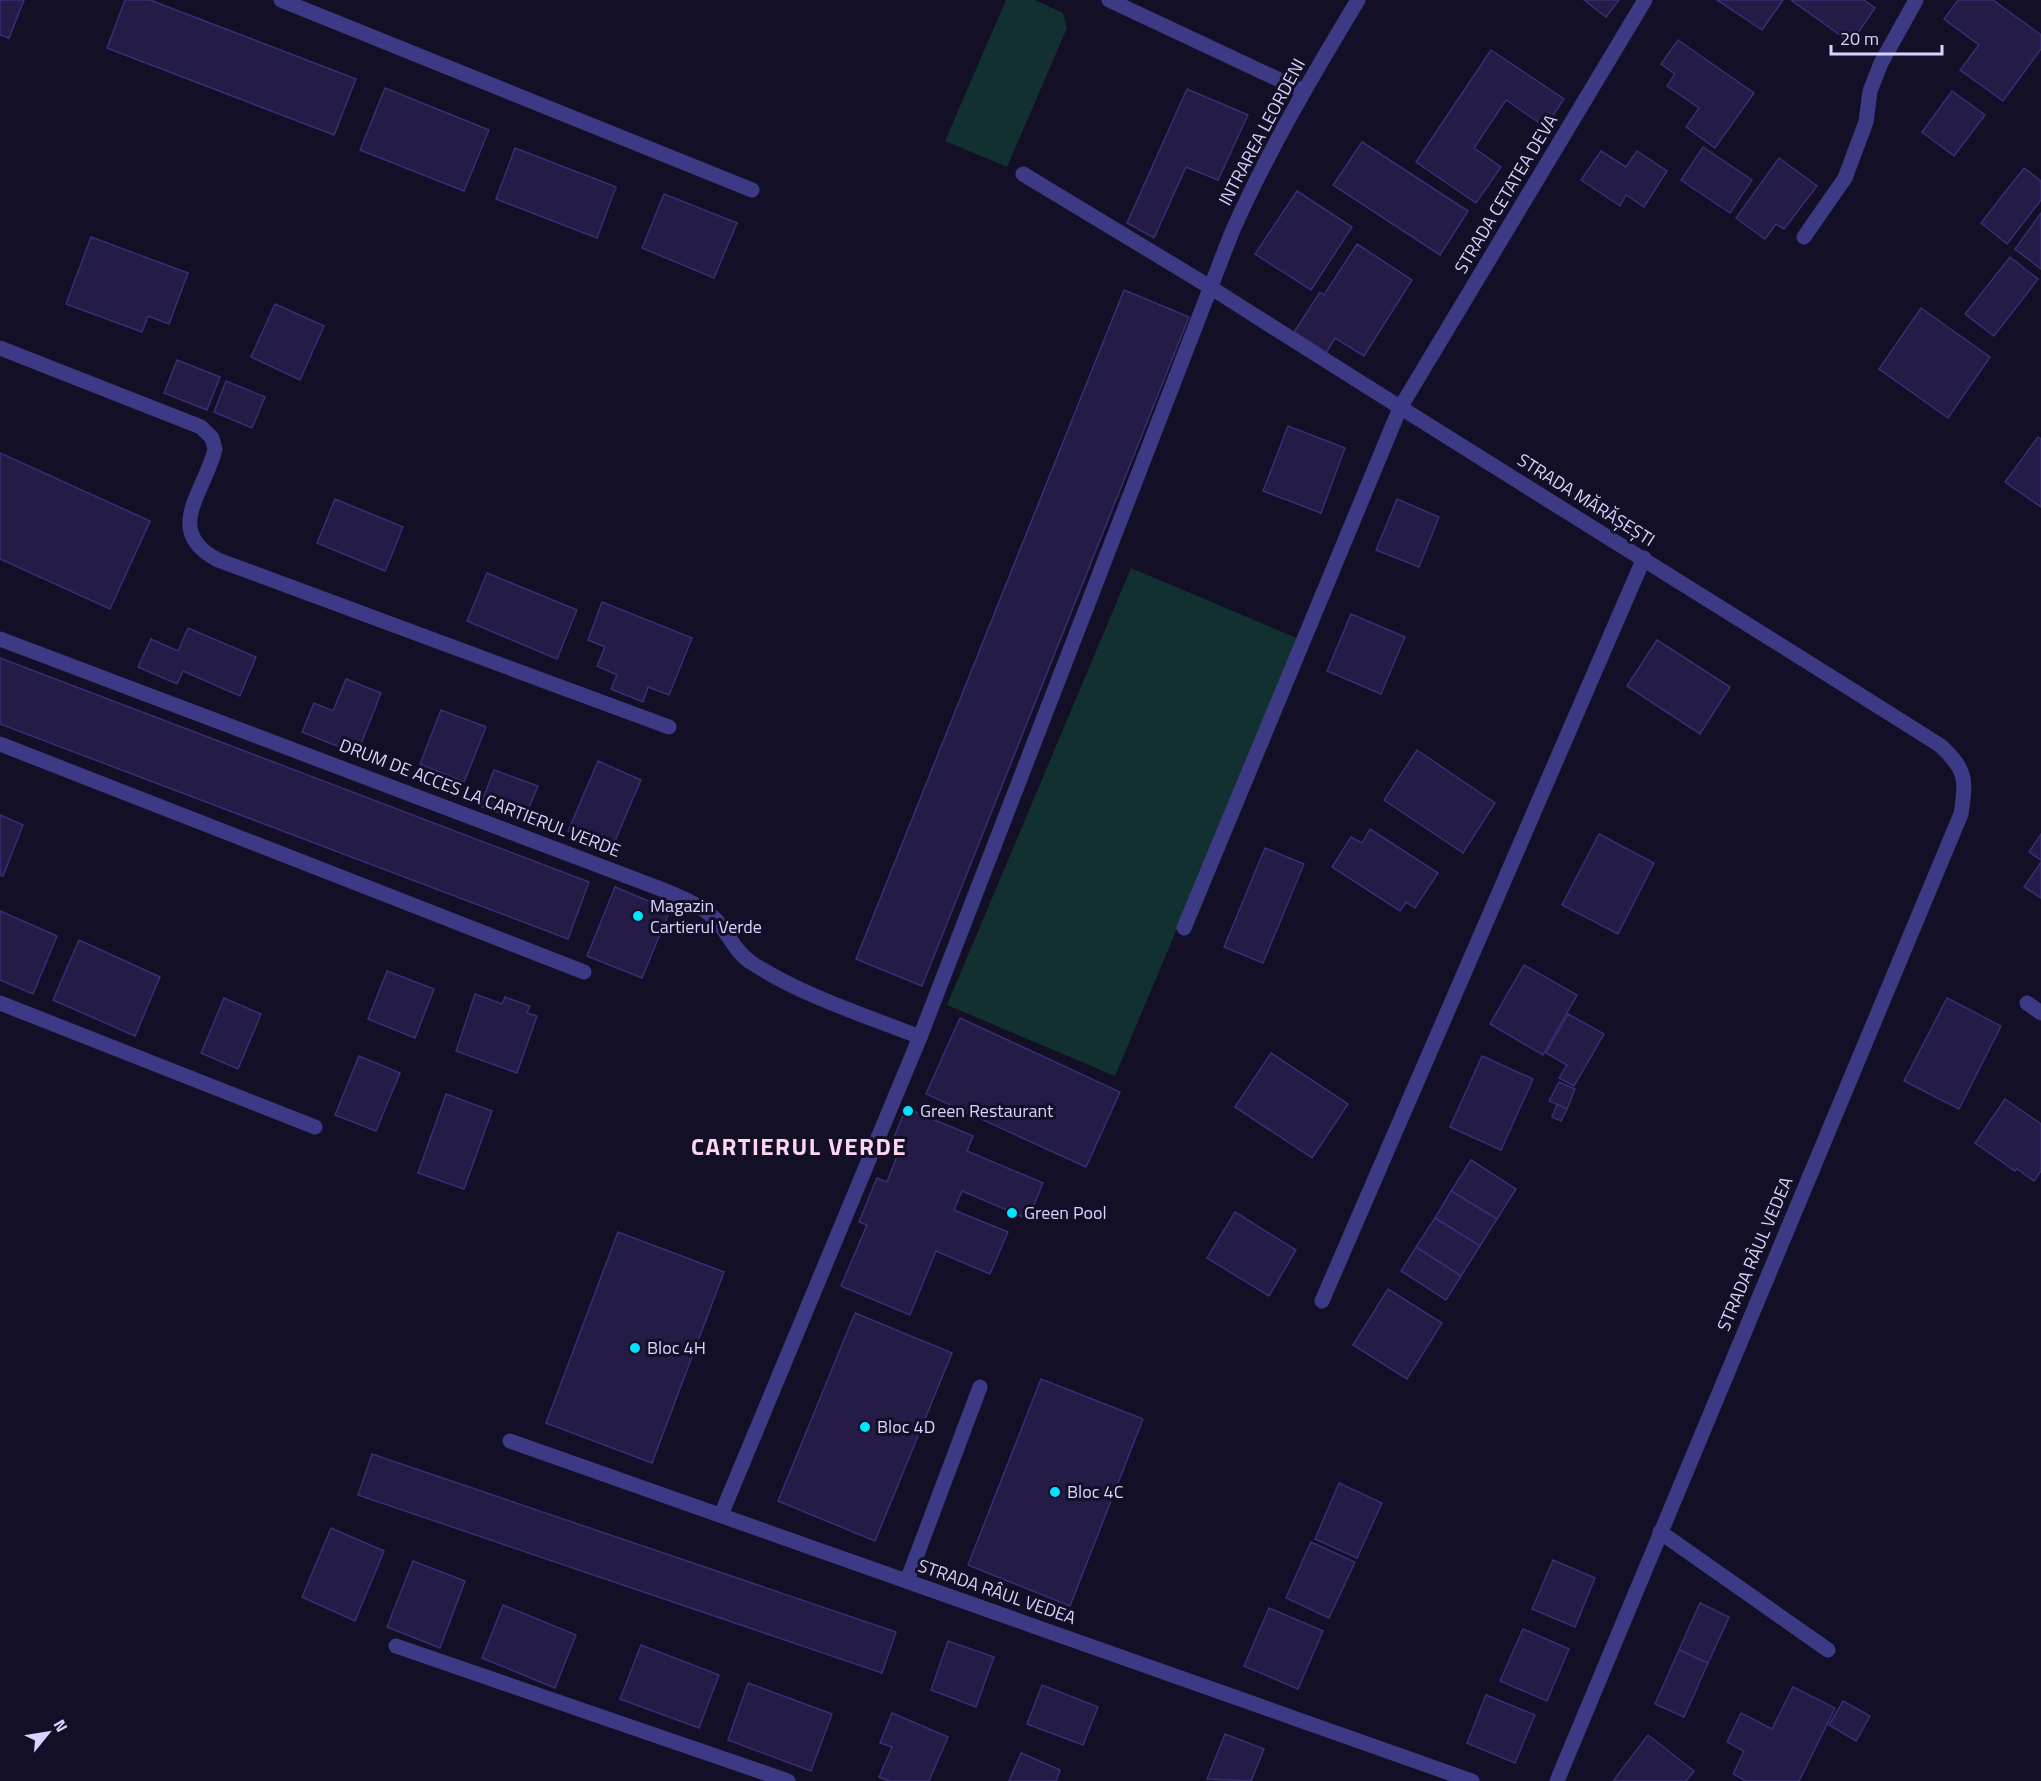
<svg xmlns="http://www.w3.org/2000/svg" width="2041" height="1781" viewBox="0 0 2041 1781" font-family="'Titillium Web',sans-serif">
  <rect width="100%" height="100%" fill="#130f26"/>
  <g fill="#12302f">
    <path d="M1006 0H1035L1063 13 1067 28 1007 167 945 141Z"/>
    <path d="M1131 568 1299 639 1115 1076 947 1005Z"/>
  </g>
  <g fill="#241b47" stroke="#3b2d73" stroke-width="1.5">
    <path d="M0 0H24L9 38 0 35Z"/>
    <path d="M125 0H150L356 79 334 135 107 48Z"/>
    <path d="M1584 0H1619L1606 17Z"/>
    <path d="M1717 0H1783L1762 30Z"/>
    <path d="M1791 0H1864L1875 8 1851 43Z"/>
    <path d="M1958 0H1993L2041 35V49L2003 101 1960 70 1979 45 1944 19Z"/>
    <path d="M1678 40 1754 93 1715 148 1686 127 1699 108 1667 86 1675 74 1661 64Z"/>
    <path d="M1491 50 1564 99 1545 127 1506 100 1474 148 1501 167 1476 203 1416 162Z"/>
    <path d="M385 88 489 130 464 191 360 150Z"/>
    <path d="M1187 89 1248 115 1218 180 1186 167 1154 238 1127 223Z"/>
    <path d="M1952 91 1985 115 1954 156 1922 132Z"/>
    <path d="M1362 142 1468 211 1440 255 1333 185Z"/>
    <path d="M1703 147 1752 180 1730 213 1681 180Z"/>
    <path d="M515 148 616 187 597 238 496 199Z"/>
    <path d="M1601 151 1626 167 1637 151 1667 171 1644 207 1626 195 1620 206 1581 180Z"/>
    <path d="M1779 158 1817 186 1784 229 1776 224 1765 239 1736 218Z"/>
    <path d="M2024 168 2041 181V200L2007 244 1981 223Z"/>
    <path d="M1297 191 1352 227 1311 290 1255 254Z"/>
    <path d="M664 194 737 223 714 278 642 248Z"/>
    <path d="M2041 213V269L2015 249Z"/>
    <path d="M91 237 188 273 169 324 148 316 142 332 66 304Z"/>
    <path d="M1357 244 1412 280 1364 356 1335 338 1326 353 1294 332 1320 292 1324 295Z"/>
    <path d="M2010 257 2038 279 1994 336 1965 314Z"/>
    <path d="M1124 290 1189 317 922 986 856 959Z"/>
    <path d="M275 304 324 326 300 380 251 357Z"/>
    <path d="M1921 308 1990 357 1948 418 1879 369Z"/>
    <path d="M177 360 220 377 207 410 164 393Z"/>
    <path d="M226 381 265 397 252 428 214 412Z"/>
    <path d="M1288 426 1345 448 1321 513 1263 491Z"/>
    <path d="M2038 437 2041 439V507L2005 482Z"/>
    <path d="M0 453 150 521 110 609 0 559Z"/>
    <path d="M335 499 403 527 385 571 317 543Z"/>
    <path d="M1397 499 1439 517 1419 567 1376 550Z"/>
    <path d="M487 573 577 610 557 659 467 621Z"/>
    <path d="M602 602 692 638 669 695 648 687 643 702 611 689 617 675 597 666 605 647 588 640Z"/>
    <path d="M1351 614 1405 637 1381 694 1327 671Z"/>
    <path d="M188 628 256 657 240 696 183 671 177 684 138 667 151 639 178 651Z"/>
    <path d="M1657 640 1730 687 1700 734 1627 686Z"/>
    <path d="M0 658 589 882 568 939 0 724Z"/>
    <path d="M346 679 381 693 357 754 302 732 314 703 333 711Z"/>
    <path d="M441 710 486 727 464 782 420 764Z"/>
    <path d="M1417 750 1495 803 1463 853 1384 800Z"/>
    <path d="M598 761 641 780 611 850 568 831Z"/>
    <path d="M494 770 538 786 523 822 480 806Z"/>
    <path d="M0 815 23 825 3 876 0 875Z"/>
    <path d="M1370 829 1438 873 1415 908 1406 902 1400 911 1332 867 1351 837 1362 843Z"/>
    <path d="M1599 834 1654 863 1618 934 1562 905Z"/>
    <path d="M2041 834V860L2029 852Z"/>
    <path d="M1265 848 1304 864 1263 963 1224 947Z"/>
    <path d="M2041 862V898L2024 887Z"/>
    <path d="M615 887 670 910 642 978 587 956Z"/>
    <path d="M0 911 57 936 33 994 0 980Z"/>
    <path d="M79 940 160 977 135 1036 53 1000Z"/>
    <path d="M1524 965 1577 995 1543 1055 1490 1024Z"/>
    <path d="M387 971 434 989 415 1038 368 1019Z"/>
    <path d="M475 994 502 1004 505 997 530 1006 527 1013 537 1016 517 1073 456 1051Z"/>
    <path d="M224 998 261 1014 238 1069 201 1053Z"/>
    <path d="M1947 998 2001 1026 1959 1109 1904 1081Z"/>
    <path d="M1568 1014 1604 1034 1574 1086 1559 1078 1567 1065 1546 1053Z"/>
    <path d="M960 1018 1120 1092 1086 1167 926 1094Z"/>
    <path d="M1271 1053 1348 1104 1312 1158 1235 1107Z"/>
    <path d="M359 1056 400 1073 376 1131 335 1115Z"/>
    <path d="M1482 1056 1533 1079 1501 1150 1450 1127Z"/>
    <path d="M1559 1082 1575 1089 1567 1109 1549 1101Z"/>
    <path d="M446 1094 492 1111 464 1189 418 1173Z"/>
    <path d="M2005 1099 2041 1124V1171L2034 1181 2017 1169 2015 1171 1975 1143Z"/>
    <path d="M1557 1104 1567 1109 1561 1121 1552 1117Z"/>
    <path d="M906 1108 973 1136 967 1151 1043 1183 1028 1219 962 1191 954 1210 1008 1232 990 1274 936 1251 910 1315 841 1286 867 1225 859 1222 877 1178 887 1182 899 1151 890 1147Z"/>
    <path d="M1471 1160 1516 1189 1497 1219 1451 1191Z"/>
    <path d="M1451 1191 1497 1219 1480 1246 1435 1218Z"/>
    <path d="M1235 1212 1296 1250 1269 1296 1207 1258Z"/>
    <path d="M1435 1218 1480 1246 1461 1276 1416 1247Z"/>
    <path d="M618 1232 724 1272 652 1463 546 1423Z"/>
    <path d="M1416 1247 1461 1276 1446 1300 1401 1271Z"/>
    <path d="M1388 1289 1442 1323 1407 1379 1353 1345Z"/>
    <path d="M855 1313 952 1353 875 1541 778 1501Z"/>
    <path d="M1041 1379 1143 1419 1070 1606 968 1565Z"/>
    <path d="M372 1454 896 1632 882 1673 358 1495Z"/>
    <path d="M1339 1483 1382 1503 1357 1558 1315 1539Z"/>
    <path d="M331 1528 384 1551 355 1621 302 1597Z"/>
    <path d="M1311 1542 1355 1562 1329 1618 1286 1598Z"/>
    <path d="M1553 1560 1595 1578 1575 1627 1532 1609Z"/>
    <path d="M413 1561 465 1581 440 1648 387 1627Z"/>
    <path d="M1700 1603 1729 1617 1708 1663 1679 1650Z"/>
    <path d="M503 1605 576 1635 555 1688 482 1658Z"/>
    <path d="M1269 1608 1323 1631 1298 1689 1244 1666Z"/>
    <path d="M1523 1629 1569 1649 1547 1701 1500 1681Z"/>
    <path d="M948 1641 994 1657 976 1707 931 1690Z"/>
    <path d="M641 1645 719 1675 699 1728 620 1699Z"/>
    <path d="M1679 1650 1708 1663 1684 1717 1655 1704Z"/>
    <path d="M748 1683 832 1714 811 1771 728 1740Z"/>
    <path d="M1042 1685 1098 1707 1083 1745 1027 1724Z"/>
    <path d="M1793 1687 1835 1708 1799 1781H1746L1733 1774 1744 1751 1727 1742 1741 1713 1772 1729Z"/>
    <path d="M1486 1695 1535 1715 1515 1763 1467 1743Z"/>
    <path d="M1843 1701 1870 1716 1856 1741 1829 1725Z"/>
    <path d="M892 1713 948 1737 929 1781H889L879 1777 892 1747 880 1743Z"/>
    <path d="M1225 1734 1264 1749 1251 1781 1207 1779Z"/>
    <path d="M1648 1735 1694 1771 1686 1781H1613Z"/>
    <path d="M1021 1753 1060 1770 1056 1781H1009Z"/>
  </g>
  <g fill="none" stroke-linecap="round" stroke-linejoin="round">
    <g stroke="#3d3a85" stroke-width="15">
      <path d="M1023 174 1210 287"/>
      <path d="M907 1581 980 1387"/>
      <path d="M396 1646 788 1781"/>
    </g>
    <g stroke="#3d3a85" stroke-width="15">
      <path d="M281 0 752 190"/>
      <path d="M1109 0 1303 91"/>
      <path d="M1804 237 1845 178 1866 122 1870 91 1881 63 1916 0"/>
      <path d="M1210 287C1452 442 1698 592 1941 746 1967 771 1966 779 1961 814L1557 1781"/>
      <path d="M0 348 201 427 212 438 215 449C205 492 162 531 218 560L669 727"/>
      <path d="M0 639 661 889C680 897 704 906 717 921 729 935 736 953 752 963 803 996 864 1015 920 1037"/>
      <path d="M0 744 584 972"/>
      <path d="M1184 928 1400 408 1645 0"/>
      <path d="M0 1003 315 1127"/>
      <path d="M2027 1003 2041 1013"/>
      <path d="M1322 1301 1644 558"/>
      <path d="M510 1441 1472 1781"/>
      <path d="M721 1515 920 1037 1232 232C1268 151 1312 76 1358 0"/>
      <path d="M1660 1532 1828 1650"/>
    </g>
  </g>
  <g fill="#00e5ff" stroke="#130f26" stroke-width="2">
    <circle cx="638" cy="916" r="6"/>
    <circle cx="908" cy="1111" r="6"/>
    <circle cx="1012" cy="1213" r="6"/>
    <circle cx="635" cy="1348" r="6"/>
    <circle cx="865" cy="1427" r="6"/>
    <circle cx="1055" cy="1492" r="6"/>
  </g>
  <g text-anchor="middle" stroke-width="6" stroke-linejoin="round" paint-order="stroke">
    <g font-size="18" fill="#d9d4ff" stroke="#130f26">
      <text transform="translate(1262 132) rotate(-62)" y="6">INTRAREA LEORDENI</text>
      <text transform="translate(1506 194) rotate(-59)" y="6">STRADA CETATEA DEVA</text>
      <text transform="translate(1586 500) rotate(32)" y="6">STRADA MĂRĂȘEȘTI</text>
      <text transform="translate(480 798) rotate(21)" y="6">DRUM DE ACCES LA CARTIERUL VERDE</text>
      <text transform="translate(1755 1254) rotate(-67)" y="6">STRADA RÂUL VEDEA</text>
      <text transform="translate(997 1592) rotate(19)" y="6">STRADA RÂUL VEDEA</text>
    </g>
    <g font-size="18" fill="#d9d4ff" stroke="#130f26" text-anchor="start">
      <text x="650" y="912">Magazin<tspan x="650" dy="21">Cartierul Verde</tspan></text>
      <text x="920" y="1117">Green Restaurant</text>
      <text x="1024" y="1219">Green Pool</text>
      <text x="647" y="1354">Bloc 4H</text>
      <text x="877" y="1433">Bloc 4D</text>
      <text x="1067" y="1498">Bloc 4C</text>
    </g>
    <g font-size="24" font-weight="bold" letter-spacing="1.5" fill="#ffd6f0" stroke="#130f26">
      <text x="799" y="1155">CARTIERUL VERDE</text>
    </g>
  </g>
  <g transform="translate(48 1733) rotate(60)" stroke="#130f26" stroke-width="4.5" paint-order="stroke">
  <path d="M0-4.5L10 22L0 15L-10 22Z" fill="#d9d4ff"/>
  <text y="-9" font-size="16" font-weight="bold" text-anchor="middle" fill="#d9d4ff">N</text>
  </g>
  <path d="M1831 45v9h111v-9" fill="none" stroke="#d9d4ff" stroke-width="3"/>
  <text x="1840" y="45" font-size="18" fill="#d9d4ff" stroke="#130f26" stroke-width="4.5" paint-order="stroke">20 m</text>
</svg>
